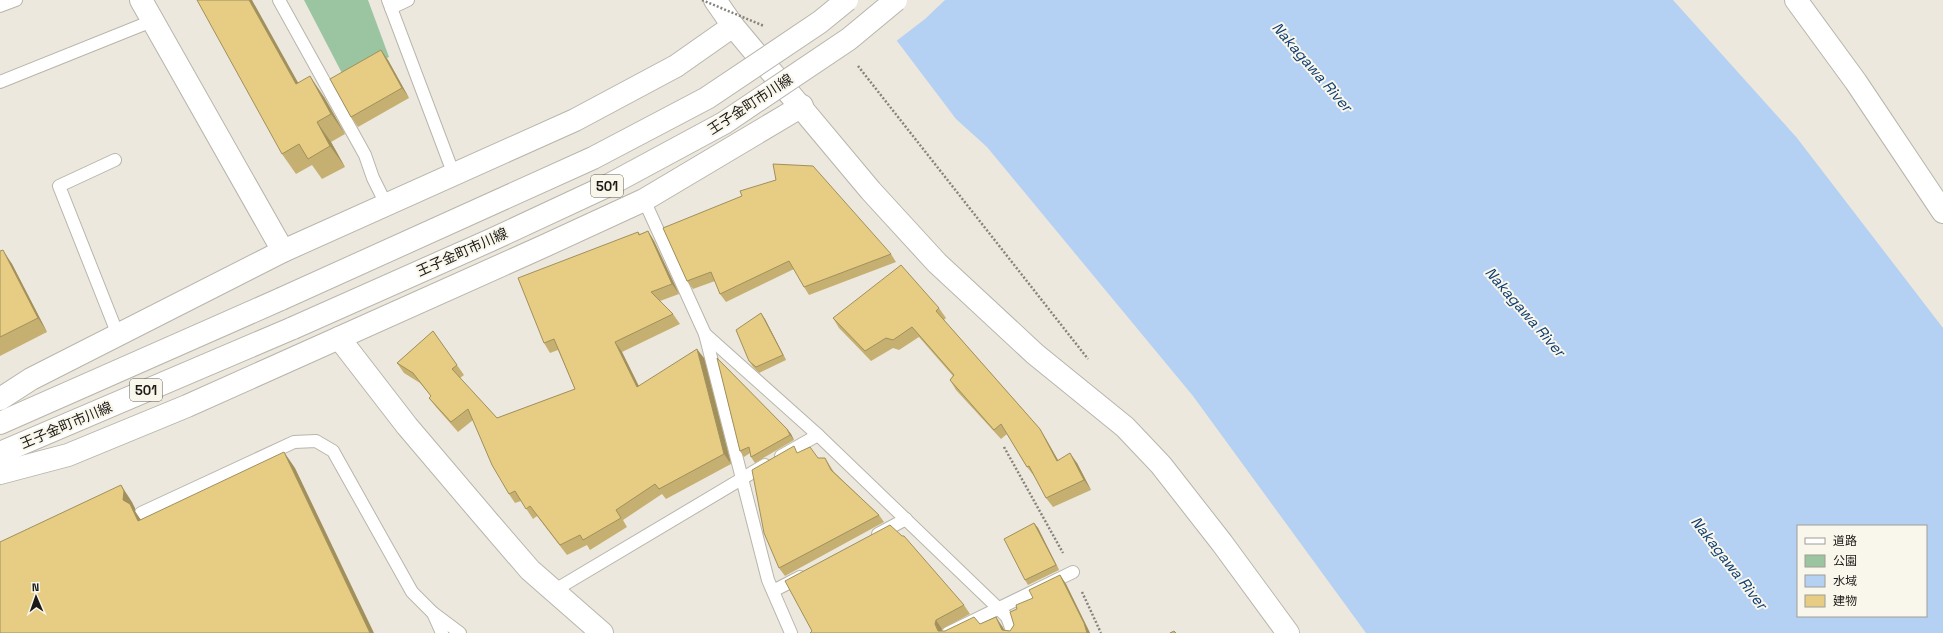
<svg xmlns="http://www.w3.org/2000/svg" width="1943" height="633" viewBox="0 0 1943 633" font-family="'Space Grotesk','Noto Sans JP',sans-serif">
  <rect width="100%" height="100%" fill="#ece8de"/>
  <path fill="#9bc4a0" d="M304 0H368L389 57 345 79Z"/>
  <path fill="#b4d0f3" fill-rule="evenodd" d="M866 0H1673L1797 138 1943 328V633H1366L1193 396 987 147 956 119ZM1798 526H1926V616H1798Z"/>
  <path fill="#ece8de" d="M864 0H945L925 19 895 42Z"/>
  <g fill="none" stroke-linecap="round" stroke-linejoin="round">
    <defs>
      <g id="lane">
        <path d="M279 0 365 155 373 178 386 204"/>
        <path d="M388 0 454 175"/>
        <path d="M0 6 16 0"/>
        <path d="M391 8 408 0"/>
        <path d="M0 82 152 21"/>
        <path d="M115 160 59 186 118 335"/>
        <path d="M644 200 705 334 818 435 998 608 1007 617 1013 633"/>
        <path d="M705 334 768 580 791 633"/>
        <path d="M781 456 818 435"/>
        <path d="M141 513 294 442 316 441 333 451 412 592 432 612 460 633"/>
        <path d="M878 534 906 519"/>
        <path d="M555 590 765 465"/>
        <path d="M773 591 800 577"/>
        <path d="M433 613 442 633"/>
        <path d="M948 633 1073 572"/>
      </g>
      <g id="street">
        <path d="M141 0 283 251"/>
        <path d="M715 0 733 26 871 191 937 263 1035 354 1125 427 1161 465 1222 543 1288 633"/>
        <path d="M339 338 407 426 486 519 530 570 602 633"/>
        <path d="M0 399 31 379 283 251 575 120 676 66 733 26"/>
        <path d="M0 473 68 455 187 406 542 247 644 200 802 106"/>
      </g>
      <path id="secondary" d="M1796 0 1856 82 1943 212"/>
      <g id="primary">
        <path d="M0 423 281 299"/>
        <path d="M0 453 293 328"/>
      </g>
    </defs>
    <use href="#lane" stroke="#b8b5ab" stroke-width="14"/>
    <use href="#street" stroke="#b8b5ab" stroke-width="24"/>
    <use href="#secondary" stroke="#b8b5ab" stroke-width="24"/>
    <use href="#primary" stroke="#b8b5ab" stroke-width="24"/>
    <g stroke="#85837b" stroke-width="2.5" stroke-dasharray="2 2" stroke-linecap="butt">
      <path d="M858 66 1088 359"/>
      <path d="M1004 447 1063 553"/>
      <path d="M1082 592 1101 633"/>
    </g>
    <use href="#lane" stroke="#fff" stroke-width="12"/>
    <use href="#street" stroke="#fff" stroke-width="22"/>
    <use href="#secondary" stroke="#fff" stroke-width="22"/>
    <use href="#primary" stroke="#fff" stroke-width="22"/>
    <defs>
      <g id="primary-bridge">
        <path d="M281 299 593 158 707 98 820 22 847 0"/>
        <path d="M293 328 491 240 609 185 724 123 849 39 896 0"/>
      </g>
    </defs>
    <use href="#primary-bridge" stroke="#b8b5ab" stroke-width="24" stroke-linecap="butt"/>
    <path stroke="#85837b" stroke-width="2.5" stroke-dasharray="2 2" stroke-linecap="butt" d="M702 0 764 26"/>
    <use href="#primary-bridge" stroke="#fff" stroke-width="22"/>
  </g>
  <g fill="#c6b071">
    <path d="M381 50 388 60 409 98 358 127 351 117Z"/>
    <path d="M298 83 324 97 345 134 331 142 345 167 322 179 312 165 296 174 282 154Z"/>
    <path d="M663 228 891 254 896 262 809 295 804 287 794 269 726 302 720 294 715 281 693 289 687 281Z"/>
    <path d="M648 231 654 241 679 294 660 301 673 314 680 324 622 352 639 386 704 358 731 464 666 499 662 494 623 520 627 527 590 550 587 545 567 555 537 516 533 519 521 501 515 503 509 494 473 420 458 432 436 407 429 398 431 396 420 383 404 373 397 363 433 331 464 375 460 378 497 418 575 389 558 350 550 353 544 343 638 232 640 234Z"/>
    <path d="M0 251 12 264 47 332 0 356Z"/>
    <path d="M939 308 946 318 944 320 1040 429 1046 439 1058 460 1077 463 1091 490 1053 507 1046 498 1034 476 1027 467 1007 434 1001 439 956 390 950 380 953 376 919 337 899 350 893 348 871 361 839 328 833 318Z"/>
    <path d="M765 319 786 360 759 373 753 367 749 361Z"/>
    <path d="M717 358 787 429 791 434 794 440 755 463 751 457 750 453 744 457 740 451Z"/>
    <path d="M798 453 818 458H825L834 472 879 515 884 522 785 576 779 568Z"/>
    <path d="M1034 523 1038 528 1059 570 1028 585 1025 580Z"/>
    <path d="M1060 575 1066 584 1090 633H810L964 605 970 614 942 629 941 631H945L980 624 1002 626 1004 630 1010 631 1014 625 1017 609 1033 598Z"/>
  </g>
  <g fill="#a1905c">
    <path d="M249 0H252L310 104 296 84Z"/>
    <path d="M381 50 388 60 409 98 402 88Z"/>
    <path d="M310 76 324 97 345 134 331 114Z"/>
    <path d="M317 122 331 142 345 167 330 146Z"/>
    <path d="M648 231 654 241 679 294 672 284Z"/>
    <path d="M3 250 12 264 47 332 38 318Z"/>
    <path d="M761 313 765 319 786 360 783 355Z"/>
    <path d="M615 342 622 352 644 397 637 387Z"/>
    <path d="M697 349 704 358 731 464 724 454Z"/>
    <path d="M787 429 791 434 794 440 790 435Z"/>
    <path d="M1040 429 1046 439 1064 471 1057 461Z"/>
    <path d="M284 452 295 468 374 633H370Z"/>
    <path d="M1070 453 1077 463 1091 490 1084 480Z"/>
    <path d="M121 485 132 502 135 508V511L141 520 150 538 123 500Z"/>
    <path d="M1034 523 1038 528 1059 570 1056 565Z"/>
    <path d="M1060 575 1066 584 1090 633H1087Z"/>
    <path d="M996 617 1002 626 1006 633 1002 630Z"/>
    <path d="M936 620 942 629 941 633H940L935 624Z"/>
  </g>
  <g fill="#e6cd83" stroke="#a1905c">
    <path d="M197 0H249L296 84 310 76 331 114 317 122 330 146 308 159 299 144 282 154Z"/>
    <path d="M381 50 402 88 351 117 330 79Z"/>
    <path d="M773 164 813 166 891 254 804 287 789 261 720 294 711 272 687 281 663 228 742 196 740 191 776 180Z"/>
    <path d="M648 231 672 284 651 292 673 314 615 342 637 387 697 349 724 454 659 489 655 484 616 510 621 518 583 540 580 535 560 545 530 506 526 509 515 491 509 494 492 465 468 409 451 422 429 398 431 396 413 373 397 363 433 331 457 365 452 369 497 418 575 389 554 339 544 343 518 278 638 232 639 235Z"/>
    <path d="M3 250 38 318 0 337V251Z"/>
    <path d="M901 265 939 308 936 311 1040 429 1057 461 1070 453 1084 480 1046 498 1029 466 1027 467 1001 424 994 430 950 380 954 375 912 327 893 340 886 338 865 351 833 318Z"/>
    <path d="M761 313 783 355 756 367 749 361 736 330Z"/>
    <path d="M717 358 787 429 790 435 751 457 749 447 740 451Z"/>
    <path d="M794 446 797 453 810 447 818 458H825L831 470 879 515 779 568 764 533 752 470Z"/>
    <path d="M284 452 370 633H0V542L121 485 124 491 123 500 130 504 138 521Z"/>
    <path d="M1034 523 1056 565 1025 580 1004 539Z"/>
    <path d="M890 525 902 536H904L964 605 936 620 935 624 938 631H945L974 617 980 624 996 617 1002 630 1010 631 1014 625 1010 612 1017 609 1016 605 1033 598 1029 590 1060 575 1084 623 1087 633H810L812 631 785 581Z"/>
    <path d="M1174 631 1176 633H1170Z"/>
  </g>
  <g text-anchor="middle" stroke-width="4" stroke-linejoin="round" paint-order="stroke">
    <g fill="#f9f6eb" stroke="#5e5c56" stroke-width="1">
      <rect x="591" y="175" width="32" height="22" rx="3"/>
      <rect x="130" y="379" width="32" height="22" rx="3"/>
    </g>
    <g font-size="13" font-weight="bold" fill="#1b1a16">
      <text x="607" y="191">501</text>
      <text x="146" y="395">501</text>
    </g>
    <g font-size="14" fill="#1b1a16" stroke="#f9f6eb">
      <text transform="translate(750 104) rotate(-33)" y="5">王子金町市川線</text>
      <text transform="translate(462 252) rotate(-24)" y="5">王子金町市川線</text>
      <text transform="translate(66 425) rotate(-23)" y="5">王子金町市川線</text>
    </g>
    <g font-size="15" font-style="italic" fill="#0e3d71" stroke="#f9f6eb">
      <text transform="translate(1312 67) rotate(49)" y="5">Nakagawa River</text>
      <text transform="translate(1525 312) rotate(49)" y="5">Nakagawa River</text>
      <text transform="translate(1729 563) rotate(52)" y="5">Nakagawa River</text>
    </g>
  </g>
  <rect x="1797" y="525" width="130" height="92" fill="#f9f6eb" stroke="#a09e96"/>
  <rect x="1805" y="538" width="20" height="6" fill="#ffffff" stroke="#a09e96"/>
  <text x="1833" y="545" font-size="12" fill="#1b1a16">道路</text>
  <rect x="1805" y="555" width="20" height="12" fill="#9bc4a0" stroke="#a09e96"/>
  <text x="1833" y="565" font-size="12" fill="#1b1a16">公園</text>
  <rect x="1805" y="575" width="20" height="12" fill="#b4d0f3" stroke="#a09e96"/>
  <text x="1833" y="585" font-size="12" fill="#1b1a16">水域</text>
  <rect x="1805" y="595" width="20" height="12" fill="#e6cd83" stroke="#a09e96"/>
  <text x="1833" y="605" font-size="12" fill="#1b1a16">建物</text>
  <g transform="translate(36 597) rotate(358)" stroke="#f9f6eb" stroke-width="3" paint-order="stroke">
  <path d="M0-3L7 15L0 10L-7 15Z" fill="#1b1a16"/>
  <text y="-6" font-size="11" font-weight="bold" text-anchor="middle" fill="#1b1a16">N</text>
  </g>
</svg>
